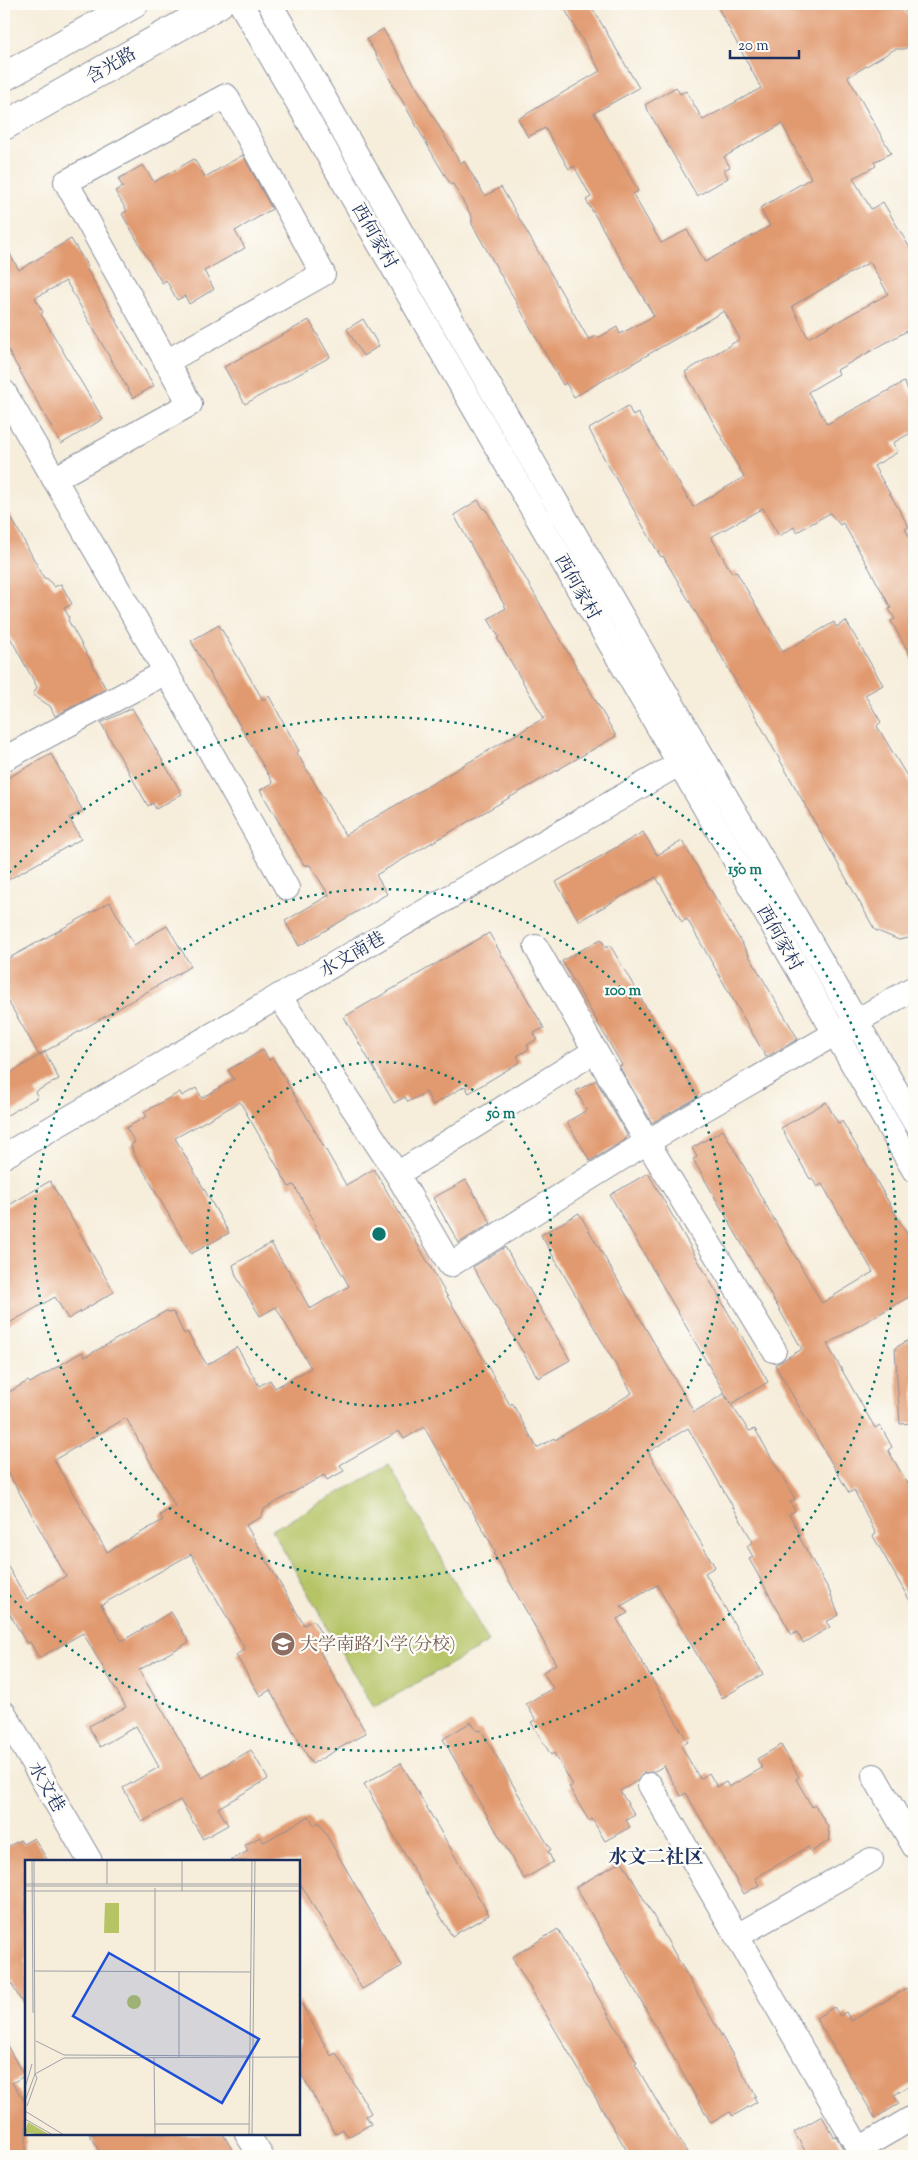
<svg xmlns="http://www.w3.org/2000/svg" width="918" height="2160" viewBox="0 0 918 2160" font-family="'Sorts Mill Goudy','Noto Serif SC',serif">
  <rect width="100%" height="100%" fill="#fdfcf7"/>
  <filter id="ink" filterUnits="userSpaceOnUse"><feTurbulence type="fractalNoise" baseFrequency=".02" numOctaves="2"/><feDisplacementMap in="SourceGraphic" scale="10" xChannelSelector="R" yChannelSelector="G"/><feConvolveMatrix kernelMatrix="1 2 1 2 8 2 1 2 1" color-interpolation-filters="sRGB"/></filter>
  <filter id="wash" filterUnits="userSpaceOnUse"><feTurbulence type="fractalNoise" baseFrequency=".0096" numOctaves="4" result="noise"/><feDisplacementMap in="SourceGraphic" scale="20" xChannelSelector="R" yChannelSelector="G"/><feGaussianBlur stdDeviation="1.12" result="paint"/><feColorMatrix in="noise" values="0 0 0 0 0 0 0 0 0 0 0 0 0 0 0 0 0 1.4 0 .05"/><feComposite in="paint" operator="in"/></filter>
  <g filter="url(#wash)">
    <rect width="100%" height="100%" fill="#f6edda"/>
    <path fill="#b6c466" stroke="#687a62" d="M389 1465 489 1642 373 1708 272 1530Z"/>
    <g id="blocks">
      <g fill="#e19a6f" fill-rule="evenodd">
        <path d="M562 4H590L639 88 594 113 638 191 633 194 661 243 687 230 705 262 770 226 760 208 811 178 782 124 724 157 730 167 724 170 728 178 697 196 645 105 676 87 680 94 686 91 703 120 761 88 716 4H899L914 24V40L910 46 904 49H895L848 77 891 153 874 162 876 166 853 178 871 209 883 202 914 255V327L837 370 839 374 808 392 827 424 904 382 914 401V431L893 443 898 452 874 466 909 527 905 529 914 546V662L891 621 895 619 889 609 891 608 869 568 843 523 840 525 830 513 797 532 794 527 779 536 763 508 711 537 732 573 736 571 783 652 834 622 836 627 846 621 883 685 865 695 881 722 877 726 914 788V937L899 940 875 930 738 685 663 556 661 557 605 460 589 429 628 406 633 416 638 413 693 507 744 477 685 372 740 339 724 311 574 397 566 383 563 385 472 224V217L453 184 451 185 437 162 367 39 383 29 460 163 464 161 485 196 501 187 589 340 596 336 598 338 617 327 620 334 654 316 586 200 591 197 574 166 569 169 545 128 528 137 518 119 600 71ZM870 262 888 294 808 338 792 306Z"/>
        <path d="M243 155 272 209 235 231 245 248 204 271 214 289 189 304 185 296 177 300 166 280 162 283 122 214 127 211 115 191 123 187 118 179 143 165 154 182 194 159 205 177Z"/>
        <path d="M71 239 88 267 86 268 154 386 133 398 66 281 35 298 43 312 41 314 103 419 61 444 4 343V244L19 270Z"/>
        <path d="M363 319 379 346 363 356 347 329Z"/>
        <path d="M309 320 330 357 245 404 224 367Z"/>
        <path d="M478 500 484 509 485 508 616 736 376 875 387 894 299 946 285 921 329 895 310 865H304L260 790 273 783 191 641 219 625 263 700 269 696 299 751 297 753 345 835 544 718 497 638 499 637 488 619 506 608 454 515Z"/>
        <path d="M4 504 44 578 48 579 54 587 61 584 72 604 64 608 69 617 68 620 106 689 55 716 50 706 33 695 37 687 4 626Z"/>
        <path d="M132 708 182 794 156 809 153 803 148 806 101 723Z"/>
        <path d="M51 754 83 811 69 818 81 839 4 882V780Z"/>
        <path d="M643 832 657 855 682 841 798 1039 766 1057 687 919 682 922 656 877 579 921 556 882Z"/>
        <path d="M110 902 134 945 167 926 191 966 39 1055 4 994V961Z"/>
        <path d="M489 933 544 1028 534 1033 537 1039 527 1045 529 1049 517 1056 520 1062 469 1093 465 1086 433 1105 426 1092 408 1102 405 1097 394 1103 344 1017Z"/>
        <path d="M601 939 606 948 610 945 698 1097 652 1123 619 1066 622 1065 562 961Z"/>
        <path d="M263 1050 269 1060 273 1058 346 1185 374 1169 510 1405 512 1403 537 1448 554 1438 555 1440 632 1393 541 1235 579 1213 694 1412 724 1394 749 1431 755 1429 795 1499 790 1502 795 1511 789 1514 801 1536 799 1537 829 1590 839 1615 826 1622 830 1627 803 1643 797 1632 792 1635 749 1559 753 1557 747 1546 753 1542 688 1428 648 1452 715 1567 705 1573 763 1674 722 1698 657 1585 621 1606 628 1613 617 1619 688 1742 681 1746 700 1779 709 1773 717 1787 726 1782 729 1787 762 1768 757 1759 781 1745 799 1777 796 1779 812 1807 815 1805 828 1827 830 1840 811 1852 808 1847 755 1878 759 1885 744 1894 686 1793 681 1796 664 1766 653 1772 644 1773 637 1781 620 1791 635 1815 626 1820 630 1827 605 1841 592 1819 589 1821 569 1787 573 1785 554 1753 551 1755 531 1722 536 1720 526 1704 553 1688 543 1672 556 1664 494 1554 496 1552 424 1427 404 1439 399 1431 340 1465 344 1471 327 1480 324 1475 264 1509 261 1517 246 1525 304 1625 313 1620 329 1647 320 1652 366 1733 312 1764 270 1690 260 1696 236 1655 245 1649 191 1554 101 1605 122 1641 171 1612 189 1642 139 1670 202 1778 251 1750 268 1779 218 1808 228 1825 203 1839 180 1800 142 1822 123 1788 159 1767 136 1726 100 1747 95 1739 89 1726 126 1707 83 1633 39 1658 30 1642 27 1644 4 1604V1560L27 1599 66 1576 4 1465V1395L28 1381 30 1383 82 1352 85 1357 166 1311 174 1313 184 1334 187 1332 207 1365 237 1347 259 1386 270 1380 275 1388 311 1368 276 1307 260 1316 236 1276 233 1265 271 1243 287 1270 288 1269 310 1309 349 1286 316 1229 313 1219 294 1185 289 1187 240 1102 175 1138 229 1233 191 1254 133 1152 131 1145 135 1142 126 1128 147 1116 144 1112 180 1092 182 1096 196 1088 202 1098 234 1079 228 1070ZM126 1418 175 1506 160 1515 163 1520 107 1552 54 1460Z"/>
        <path d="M45 1052 59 1079 35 1092 38 1097 4 1117V1077Z"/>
        <path d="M596 1080 627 1135 625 1140 590 1161 567 1122 587 1110 576 1091Z"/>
        <path d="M826 1102 838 1123 842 1121 914 1246V1294L827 1344 875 1428 880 1425 892 1447 888 1450 907 1483 914 1478V1608L873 1536 876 1534 854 1490 849 1493 775 1365 802 1349 693 1159 697 1157 692 1148 723 1130 822 1303 873 1272 822 1184 817 1187 812 1178 810 1179 781 1128Z"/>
        <path d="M648 1173 768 1382 731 1404 610 1195Z"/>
        <path d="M466 1180 491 1223 459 1243 433 1198Z"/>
        <path d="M50 1181 114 1292 68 1319 55 1297 4 1326V1208Z"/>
        <path d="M505 1247 570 1360 538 1378 473 1267Z"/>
        <path d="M914 1337V1423L900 1424 895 1348Z"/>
        <path d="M471 1722 477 1731 481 1730 551 1850 548 1851 553 1862 524 1879 443 1739Z"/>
        <path d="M401 1763 489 1915 452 1936 364 1784Z"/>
        <path d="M309 1816 314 1825 319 1822 402 1966 362 1989 299 1881V1861H230L248 1851 245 1845 260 1837 264 1842Z"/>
        <path d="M34 1838 48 1861H26V2010L4 1970V1849L20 1840 23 1844Z"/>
        <path d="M622 1861 756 2096 754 2097 757 2102 733 2116 730 2112 711 2123 576 1887Z"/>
        <path d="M558 1929 637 2063 635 2064 689 2156H630L512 1957Z"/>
        <path d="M908 1988 914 1999V2083L894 2095 899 2104 875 2118 816 2018 834 2007 840 2016 846 2012 851 2021Z"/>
        <path d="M299 2000 331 2056 336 2053 371 2113 366 2116 371 2124 348 2137 343 2129 335 2134 299 2070Z"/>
        <path d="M4 2040 24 2076 12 2083 26 2103V2156H4Z"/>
        <path d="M822 2116 834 2137 836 2136 847 2156H831L827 2149 814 2156H808L794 2132Z"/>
        <path d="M89 2134H223L236 2156H102Z"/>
      </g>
    </g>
  </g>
  <g filter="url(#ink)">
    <use href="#blocks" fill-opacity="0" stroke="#888e9c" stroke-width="1"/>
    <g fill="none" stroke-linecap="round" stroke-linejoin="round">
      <defs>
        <g id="minor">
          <path d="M241 4 914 1170"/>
          <path d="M270 4 679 716 914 1121"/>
          <path d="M4 392 166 672"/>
          <path d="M54 479 190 404 66 182 226 96 323 274 166 362"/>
          <path d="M4 759 166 672 287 888"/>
          <path d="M536 947 647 1142 774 1350"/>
          <path d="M279 996 397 1174 450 1265 647 1142 914 988"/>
          <path d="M4 1156 694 755"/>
          <path d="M397 1174 595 1051"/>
          <path d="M4 1713 90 1861"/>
          <path d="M874 1776 914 1846"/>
          <path d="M650 1785 859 2149 914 2117"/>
          <path d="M737 1936 871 1860"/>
          <path d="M247 2134 261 2156"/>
        </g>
        <g id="major">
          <path d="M4 77 134 4"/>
          <path d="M4 126 219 4"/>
        </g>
      </defs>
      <use href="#minor" stroke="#888e9c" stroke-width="26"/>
      <use href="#major" stroke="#888e9c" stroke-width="30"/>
      <use href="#minor" stroke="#fff" stroke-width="24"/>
      <use href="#major" stroke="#fff" stroke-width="28"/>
    </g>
  </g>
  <g fill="none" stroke="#0f766e" stroke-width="2.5" stroke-dasharray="2.5 5">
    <circle cx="379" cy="1234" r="172"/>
    <circle cx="379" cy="1234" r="345"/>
    <path d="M4 878A517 517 0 1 1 4 1590"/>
  </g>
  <defs>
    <symbol id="school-disc" viewBox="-11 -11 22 22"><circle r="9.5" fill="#8d6e63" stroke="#fdfcf7"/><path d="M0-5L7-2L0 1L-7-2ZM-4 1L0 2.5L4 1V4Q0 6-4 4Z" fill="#fff"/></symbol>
  </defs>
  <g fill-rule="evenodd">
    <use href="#school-disc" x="269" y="1630" width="28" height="28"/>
  </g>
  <g text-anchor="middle" stroke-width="4.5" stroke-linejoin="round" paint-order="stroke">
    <g font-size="18" fill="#1b2f5e" stroke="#fdfcf7">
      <text transform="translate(111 65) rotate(-30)" y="6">含光路</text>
      <text transform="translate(375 236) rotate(60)" y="6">西何家村</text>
      <text transform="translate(578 587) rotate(60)" y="6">西何家村</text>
      <text transform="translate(780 938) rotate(60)" y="6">西何家村</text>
      <text transform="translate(352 954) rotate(-30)" y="6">水文南巷</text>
      <text transform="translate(47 1787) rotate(60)" y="6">水文巷</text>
    </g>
    <g font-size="18" fill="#785e54" stroke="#fdfcf7" text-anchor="start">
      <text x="300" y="1650">大学南路小学(分校)</text>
    </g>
    <g font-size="19" font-weight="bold" fill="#1b2f5e" stroke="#fdfcf7">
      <text x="656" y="1863">水文二社区</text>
    </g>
  </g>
  <g transform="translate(25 1860)">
    <rect width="275" height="275" fill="#f6edda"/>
    <path d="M80 43H94V73H79ZM102 142a7 7 0 1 1 14 0a7 7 0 1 1-14 0ZM3 262 25 275 0 273Z" fill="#b6c466"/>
    <path fill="none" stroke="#9ea1a8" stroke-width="1" d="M7 0 8 153M0 24H275M82 24V0M0 26H275M0 31H275M157 31V0M9 111 226 112M130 111V28M154 111V197M11 181 39 195 224 196M129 197 130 275M0 228 7 204M0 241 10 214 9 0M2 246 12 218 10 214 39 198 275 197M0 251 39 275M0 259 28 275M130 264H224M224 275 227 0M227 275 230 0"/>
    <path fill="#1d4ed8" fill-opacity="0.15" stroke="#1d4ed8" stroke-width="2.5" d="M84 93 234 179 197 243 48 156Z"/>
    <rect width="275" height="275" fill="none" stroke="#1b2f5e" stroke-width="2.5"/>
  </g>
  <circle cx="379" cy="1234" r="8" fill="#0f766e" stroke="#fdfcf7" stroke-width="2.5"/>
  <g font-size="15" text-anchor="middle" font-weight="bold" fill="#0f766e" stroke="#fdfcf7" stroke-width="4.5" stroke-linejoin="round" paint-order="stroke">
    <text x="745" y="874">150 m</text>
    <text x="623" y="995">100 m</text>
    <text x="501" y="1118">50 m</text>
  </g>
  <rect width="918" height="2160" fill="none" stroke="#fdfcf7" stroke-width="20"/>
  <path d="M730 50v8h69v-8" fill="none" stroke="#1b2f5e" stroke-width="2.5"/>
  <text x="738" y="50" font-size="15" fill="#1b2f5e" stroke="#fdfcf7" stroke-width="4" paint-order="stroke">20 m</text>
</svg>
